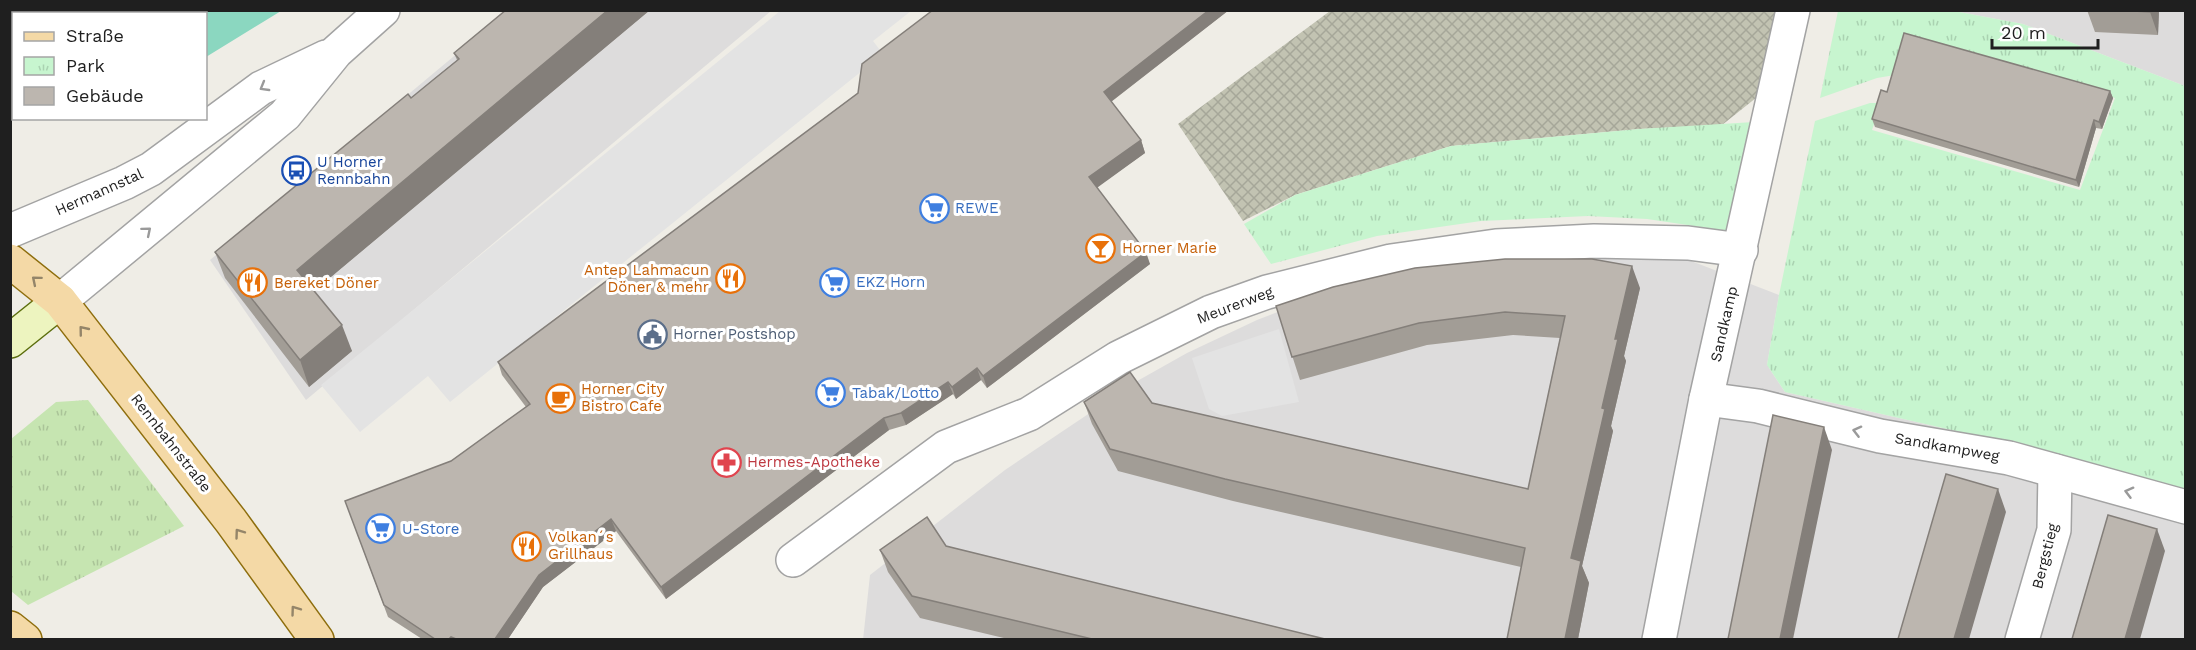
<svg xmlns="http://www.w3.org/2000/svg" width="2196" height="650" viewBox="0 0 2196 650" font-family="'Work Sans',sans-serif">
  <defs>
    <pattern id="construction-cross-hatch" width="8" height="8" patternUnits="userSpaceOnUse" patternTransform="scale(1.5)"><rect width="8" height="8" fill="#c2c3b2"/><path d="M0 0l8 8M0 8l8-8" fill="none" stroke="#a6a799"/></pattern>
    <pattern id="grass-tufts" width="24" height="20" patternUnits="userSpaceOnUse" patternTransform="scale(1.5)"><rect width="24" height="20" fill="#c6e5b1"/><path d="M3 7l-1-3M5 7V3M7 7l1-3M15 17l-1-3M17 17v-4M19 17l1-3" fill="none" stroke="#aac498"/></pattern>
    <pattern id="park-tufts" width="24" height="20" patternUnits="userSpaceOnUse" patternTransform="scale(1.5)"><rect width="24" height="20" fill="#c7f5cf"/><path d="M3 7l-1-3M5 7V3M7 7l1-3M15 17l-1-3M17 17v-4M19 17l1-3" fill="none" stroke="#aad2b1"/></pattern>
  </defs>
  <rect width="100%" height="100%" fill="#efede6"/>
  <g fill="#dddcdc">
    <path d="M508 11H771L306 400 210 260Z"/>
    <path d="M1954 11H2185V86L2023 24Z"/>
    <path d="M1528 256 1686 259 1779 295 1767 365 1785 392 1956 431 2185 490V639L863 640 870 575 1005 470 1139 380 1187 353 1257 320 1311 299Z"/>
  </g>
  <path fill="url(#construction-cross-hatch)" d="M1330 11H1782L1771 86 1722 125 1639 129 1451 146 1295 195 1243 221 1178 124Z"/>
  <path fill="url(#grass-tufts)" d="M88 400 184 526 28 605 11 591V439L56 402Z"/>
  <g fill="url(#park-tufts)">
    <path d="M1838 11H1954L2023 24 2185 86V490L1956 431 1785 392 1767 365 1779 295 1815 121 1870 103H1881L1872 130 2080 190 2115 98 1906 38 1895 75 1877 78 1820 98Z"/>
    <path d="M1754 122 1728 231 1647 219 1588 216 1481 221 1377 236 1271 264 1244 224 1295 195 1451 146 1639 129Z"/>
  </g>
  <path fill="#8bd7c0" d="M11 10H281V11L206 57V14H14V113L11 114Z"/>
  <g fill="#e3e3e3">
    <path d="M780 11H911L873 41 883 54 450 402 428 376 360 432 321 385Z"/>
    <path d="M1279 329 1299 402 1222 416 1209 409 1192 358Z"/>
  </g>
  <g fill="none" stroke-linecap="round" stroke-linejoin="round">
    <defs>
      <g id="minor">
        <path d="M1706 399 1758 406 1880 436 2009 458 2186 507"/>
        <path d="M793 560 946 447 1029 414 1118 358 1211 312 1267 292 1391 261 1496 246 1594 241 1688 243 1741 250"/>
        <path d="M2022 640 2054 530 2055 471"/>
      </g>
      <g id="tertiary">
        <path d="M10 231 124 183 151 169 261 88 326 57"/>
        <path d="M60 301 285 115 336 52 383 10"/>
        <path d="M1659 640 1706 399 1793 10"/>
      </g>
      <path id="secondary" d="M10 341 60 301"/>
      <g id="primary">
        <path d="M10 261 60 301 231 521 317 640"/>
        <path d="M10 628 25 640"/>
      </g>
    </defs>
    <use href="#minor" stroke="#a3a3a3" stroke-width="36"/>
    <use href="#tertiary" stroke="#a3a3a3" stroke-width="36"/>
    <use href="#secondary" stroke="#5c6e0e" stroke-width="36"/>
    <use href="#primary" stroke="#8e6e0d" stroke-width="36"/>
    <use href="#minor" stroke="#fff" stroke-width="33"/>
    <use href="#tertiary" stroke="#fff" stroke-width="33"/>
    <use href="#secondary" stroke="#edf4bf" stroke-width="33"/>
    <use href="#primary" stroke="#f4d9a6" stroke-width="33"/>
  </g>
  <g fill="#a29d96">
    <path d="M506 10H650L314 291 352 351 309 387 225 278 215 252 411 98 457 60 454 53Z"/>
    <path d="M933 10H1229L1111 102 1141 140 1145 153 1097 187 1150 264 987 388 981 380 956 399 953 394 906 425 889 430 666 599 616 531 543 587 508 639H422L388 617 345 501 451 461 526 407 502 375 498 362 858 93Z"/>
    <path d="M2087 10H2159L2158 35 2095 32Z"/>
    <path d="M2110 91 2113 98 2102 129 2096 128 2079 187 1875 127 1872 119 1887 92Z"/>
    <path d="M1640 288 1624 356 1626 361 1611 426 1613 431 1582 566 1589 583 1578 639H1507L1521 567 1233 501 1118 471 1092 424 1084 402 1152 403 1528 489 1560 338 1513 335 1427 345 1300 380 1276 306Z"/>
    <path d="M946 546 1325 639H1008L920 618 888 572 880 550Z"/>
  </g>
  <g fill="#847f7a">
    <path d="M608 10H650L307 297 297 270Z"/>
    <path d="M1209 10H1229L1108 104 1104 92Z"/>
    <path d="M2150 10H2159L2158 35 2150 12Z"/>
    <path d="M2110 91 2113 98 2102 129 2099 122Z"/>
    <path d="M2094 120 2096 128 2079 187 2076 180Z"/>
    <path d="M1141 140 1145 153 1094 190 1089 177Z"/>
    <path d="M1146 252 1150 264 987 388 983 376Z"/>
    <path d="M1632 266 1640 288 1624 356 1626 361 1611 426 1613 431 1582 566 1589 583 1578 639H1565L1571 558 1602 408 1615 339Z"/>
    <path d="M342 325 352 351 309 387 300 360Z"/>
    <path d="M977 368 981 380 956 399 952 387Z"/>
    <path d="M948 382 953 394 906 425 901 413Z"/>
    <path d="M884 418 889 430 666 599 661 587Z"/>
    <path d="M1824 427 1832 450 1793 639H1780Z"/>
    <path d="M1998 489 2006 512 1969 639H1954Z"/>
    <path d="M611 519 616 531 543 587 508 639H495L539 575Z"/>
    <path d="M2157 529 2165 551 2140 639H2125Z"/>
  </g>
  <g fill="#bcb6af" stroke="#847f7a" stroke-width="1.5">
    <path d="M506 10H608L297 270 342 325 300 360 215 252 408 94 411 98 433 80 459 59 454 53Z"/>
    <path d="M933 10H1209L1104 92 1141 140 1089 177 1146 252 983 376 977 368 952 387 948 382 901 413 884 418 661 587 611 519 539 575 495 639H456L451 637 449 639H435L384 605 345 501 451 461 530 404 498 362 858 93 862 64Z"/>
    <path d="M2115 10H2150V12Z"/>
    <path d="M1904 33 2110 91 2099 122 2094 120 2076 180 1872 119 1881 90 1887 92Z"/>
    <path d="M1505 259H1592L1632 266 1615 339H1618L1602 408 1605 409 1571 558 1581 561 1565 639H1507L1525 548 1225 479 1110 449 1084 402 1130 372 1152 403 1528 489 1565 316 1505 312 1419 323 1292 357 1276 306 1333 287 1415 268Z"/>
    <path d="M1773 415 1824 427 1780 639H1728Z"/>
    <path d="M1946 474 1998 489 1954 639H1898Z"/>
    <path d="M2108 515 2157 529 2125 639H2072Z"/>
    <path d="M927 517 946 546 1325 639H1092L912 596 880 550Z"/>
  </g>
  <defs><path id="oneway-chevron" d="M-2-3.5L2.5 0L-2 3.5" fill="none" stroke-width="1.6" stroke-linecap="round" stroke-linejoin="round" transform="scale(1.5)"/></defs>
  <g stroke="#9a9a9a">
    <use href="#oneway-chevron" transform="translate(264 87) rotate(150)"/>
    <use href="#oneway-chevron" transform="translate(147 231) rotate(-40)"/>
    <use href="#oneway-chevron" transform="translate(1857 431) rotate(-166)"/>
    <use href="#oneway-chevron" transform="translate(2129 492) rotate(-165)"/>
  </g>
  <g stroke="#948569">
    <use href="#oneway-chevron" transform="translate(36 280) rotate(-140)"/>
    <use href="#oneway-chevron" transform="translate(83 330) rotate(-129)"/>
    <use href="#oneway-chevron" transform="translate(239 533) rotate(-126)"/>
    <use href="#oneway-chevron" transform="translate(295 610) rotate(-126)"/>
  </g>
  <defs>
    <symbol id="bus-ring" viewBox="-11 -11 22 22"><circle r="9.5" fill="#fff" stroke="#1a4fb4" stroke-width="1.5"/><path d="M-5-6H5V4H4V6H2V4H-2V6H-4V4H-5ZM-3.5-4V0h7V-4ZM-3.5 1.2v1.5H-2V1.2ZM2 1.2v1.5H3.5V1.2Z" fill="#1a4fb4"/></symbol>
    <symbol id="supermarket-ring" viewBox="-11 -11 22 22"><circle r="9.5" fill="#fff" stroke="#3f7fe0" stroke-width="1.5"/><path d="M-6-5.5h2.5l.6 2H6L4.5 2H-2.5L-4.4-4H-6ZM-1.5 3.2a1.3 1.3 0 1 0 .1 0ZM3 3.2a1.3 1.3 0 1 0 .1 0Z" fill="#3f7fe0"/></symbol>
    <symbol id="bar-ring" viewBox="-11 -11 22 22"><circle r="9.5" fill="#fff" stroke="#e8710a" stroke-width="1.5"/><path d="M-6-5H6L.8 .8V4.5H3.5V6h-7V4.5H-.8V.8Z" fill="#e8710a"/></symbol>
    <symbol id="restaurant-ring" viewBox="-11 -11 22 22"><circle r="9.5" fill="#fff" stroke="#e8710a" stroke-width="1.5"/><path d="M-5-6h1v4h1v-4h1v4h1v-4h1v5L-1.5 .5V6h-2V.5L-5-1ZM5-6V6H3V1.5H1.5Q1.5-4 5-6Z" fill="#e8710a"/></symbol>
    <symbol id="civic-ring" viewBox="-11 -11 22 22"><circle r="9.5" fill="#fff" stroke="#5c6f8a" stroke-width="1.5"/><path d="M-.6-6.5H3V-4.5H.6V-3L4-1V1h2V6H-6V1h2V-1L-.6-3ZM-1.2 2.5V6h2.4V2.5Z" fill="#5c6f8a"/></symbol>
    <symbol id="cafe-ring" viewBox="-11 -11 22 22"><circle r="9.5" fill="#fff" stroke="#e8710a" stroke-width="1.5"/><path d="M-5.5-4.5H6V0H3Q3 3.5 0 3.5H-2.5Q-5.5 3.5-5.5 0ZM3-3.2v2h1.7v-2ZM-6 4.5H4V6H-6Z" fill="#e8710a"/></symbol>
    <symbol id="pharmacy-ring" viewBox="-11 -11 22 22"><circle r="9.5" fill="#fff" stroke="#e0444e" stroke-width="1.5"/><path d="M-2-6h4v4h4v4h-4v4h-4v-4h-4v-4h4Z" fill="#e0444e"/></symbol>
  </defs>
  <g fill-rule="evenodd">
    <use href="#bus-ring" x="280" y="154" width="33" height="33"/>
    <use href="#supermarket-ring" x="918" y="192" width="33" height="33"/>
    <use href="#bar-ring" x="1084" y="232" width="33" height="33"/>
    <use href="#restaurant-ring" x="714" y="262" width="33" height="33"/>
    <use href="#supermarket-ring" x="818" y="266" width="33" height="33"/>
    <use href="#restaurant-ring" x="236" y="266" width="33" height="33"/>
    <use href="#civic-ring" x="636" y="318" width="33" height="33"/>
    <use href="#supermarket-ring" x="814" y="376" width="33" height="33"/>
    <use href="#cafe-ring" x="544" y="382" width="33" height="33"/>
    <use href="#pharmacy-ring" x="710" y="446" width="33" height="33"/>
    <use href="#supermarket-ring" x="364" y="512" width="33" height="33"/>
    <use href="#restaurant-ring" x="510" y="530" width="33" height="33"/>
  </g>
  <g text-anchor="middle" stroke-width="6" stroke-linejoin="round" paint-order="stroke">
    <g font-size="15" fill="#164399" stroke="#fff" text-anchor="start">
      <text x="317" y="167">U Horner<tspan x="317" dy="17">Rennbahn</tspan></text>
    </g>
    <g font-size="15" fill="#1f1f1f" stroke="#fff">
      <text transform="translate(99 192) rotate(-24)" y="5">Hermannstal</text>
      <text transform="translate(1235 305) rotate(-21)" y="5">Meurerweg</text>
      <text transform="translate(1724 324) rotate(-77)" y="5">Sandkamp</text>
      <text transform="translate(171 443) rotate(52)" y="5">Rennbahnstraße</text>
      <text transform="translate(1947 447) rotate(10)" y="5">Sandkampweg</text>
      <text transform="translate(2045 556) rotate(-76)" y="5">Bergstieg</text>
    </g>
    <g font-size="15" fill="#366cbe" stroke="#fff" text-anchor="start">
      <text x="955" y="213">REWE</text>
      <text x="856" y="287">EKZ Horn</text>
      <text x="852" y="398">Tabak/Lotto</text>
      <text x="402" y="534">U-Store</text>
    </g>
    <g font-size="15" fill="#c56008" stroke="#fff" text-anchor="start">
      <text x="1122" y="253">Horner Marie</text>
      <text x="709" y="275" text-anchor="end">Antep Lahmacun<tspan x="709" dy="17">Döner &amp; mehr</tspan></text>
      <text x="274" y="288">Bereket Döner</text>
      <text x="581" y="394">Horner City<tspan x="581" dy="17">Bistro Cafe</tspan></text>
      <text x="548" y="542">Volkan´s<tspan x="548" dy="17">Grillhaus</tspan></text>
    </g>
    <g font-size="15" fill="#4e5e75" stroke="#fff" text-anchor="start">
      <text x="673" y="339">Horner Postshop</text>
    </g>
    <g font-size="15" fill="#be3a42" stroke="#fff" text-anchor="start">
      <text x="747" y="467">Hermes-Apotheke</text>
    </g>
  </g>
  <rect width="2196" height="650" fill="none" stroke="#1f1f1f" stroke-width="24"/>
  <rect x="12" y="12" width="195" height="108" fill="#ffffff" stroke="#a5a5a5" stroke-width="1.5"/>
  <rect x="24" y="32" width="30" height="9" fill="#f4d9a6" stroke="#a5a5a5" stroke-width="1.5"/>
  <text x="66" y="42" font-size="18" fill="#1f1f1f">Straße</text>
  <rect x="24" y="57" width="30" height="18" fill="url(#park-tufts)" stroke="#a5a5a5" stroke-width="1.5"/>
  <text x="66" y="72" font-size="18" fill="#1f1f1f">Park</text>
  <rect x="24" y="87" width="30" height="18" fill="#bcb6af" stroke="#a5a5a5" stroke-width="1.5"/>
  <text x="66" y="102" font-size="18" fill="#1f1f1f">Gebäude</text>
  <path d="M1992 39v9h106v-9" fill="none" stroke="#1f1f1f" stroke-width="3"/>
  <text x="2001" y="39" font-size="18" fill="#1f1f1f" stroke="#ffffff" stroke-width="4.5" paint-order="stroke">20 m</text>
</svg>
